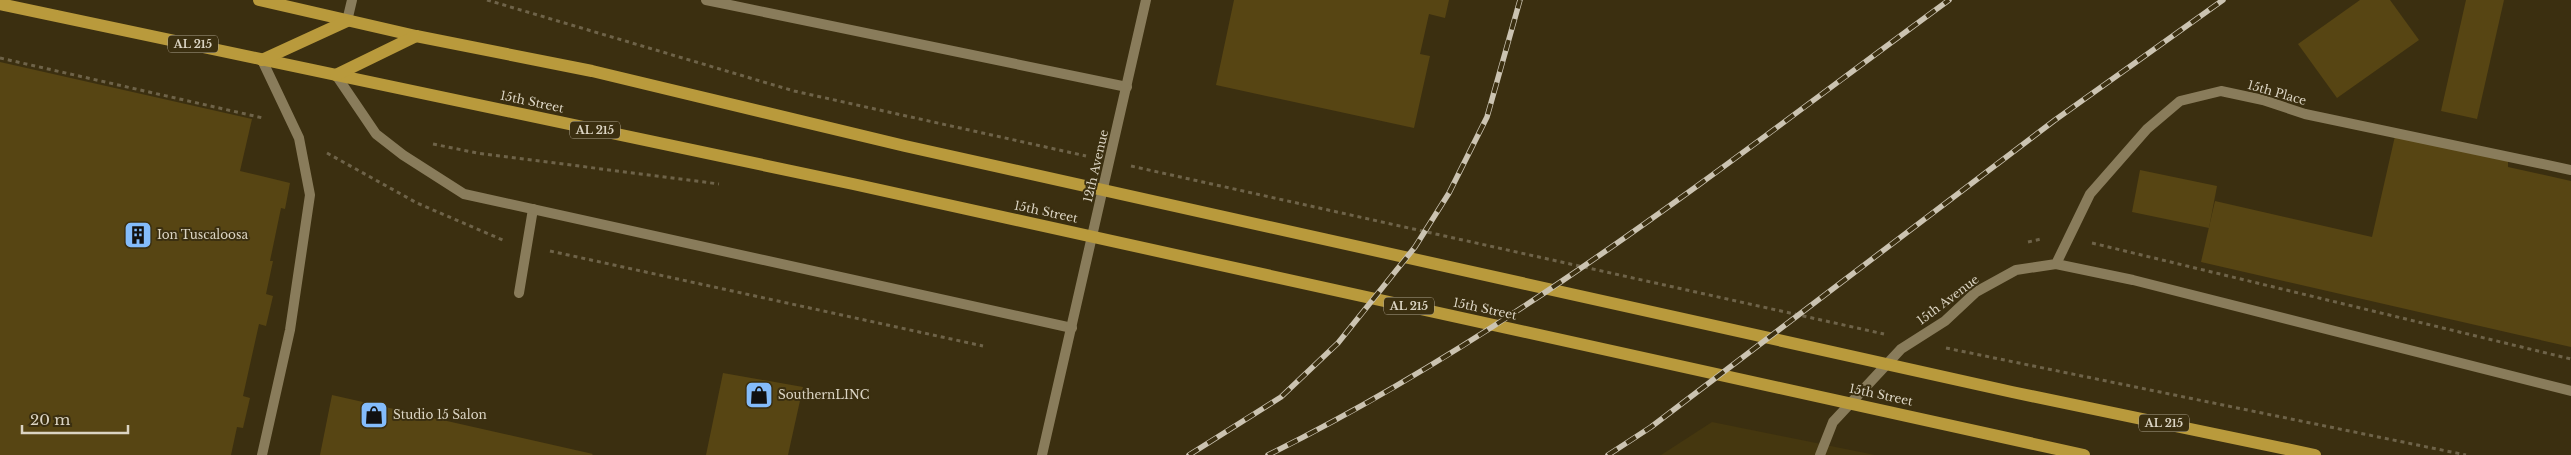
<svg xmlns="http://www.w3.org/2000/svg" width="2571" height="455" viewBox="0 0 2571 455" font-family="'Libre Baskerville',serif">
  <rect width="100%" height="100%" fill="#3b2f10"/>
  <path fill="#45370f" d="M1712 422 1875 455H1661Z"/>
  <g fill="#574513">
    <path d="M1234 0H1449L1445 18 1429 14 1420 54 1430 56 1414 128 1216 85Z"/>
    <path d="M2360 0H2390L2419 40 2337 98 2298 44Z"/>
    <path d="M2466 0H2504L2477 119 2441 111Z"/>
    <path d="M0 62 252 119 240 171 290 183 285 209 281 208 270 261H273L266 294 273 296 266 326 259 324 243 396 250 398 243 428 237 427 231 455H0Z"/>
    <path d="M2395 136 2508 161V167L2571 181V347L2201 262 2215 201 2372 237Z"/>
    <path d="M2140 170 2217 186 2209 228 2132 212Z"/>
    <path d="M723 373 803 387 788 455H706Z"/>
    <path d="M332 395 593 454 592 455H320Z"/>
  </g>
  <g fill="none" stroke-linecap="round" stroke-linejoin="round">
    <g stroke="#6e6349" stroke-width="3" stroke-dasharray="4 4" stroke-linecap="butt">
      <path d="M487 0 794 91 1086 156"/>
      <path d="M0 58 263 118"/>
      <path d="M433 144 477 153 719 184"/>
      <path d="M327 153 417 203 505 241"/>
      <path d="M1131 166 1884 334"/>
      <path d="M2028 242 2041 239"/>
      <path d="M2092 243 2571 359"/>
      <path d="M550 251 983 346"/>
      <path d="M1946 348 2466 455"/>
    </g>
    <g stroke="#897c5b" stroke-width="10">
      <path d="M706 0 1127 87"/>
      <path d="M2056 264 2133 280 2571 391"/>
      <path d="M519 293 533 209"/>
      <path d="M262 455 290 330 310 195 299 138 262 60"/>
    </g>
    <g stroke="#897c5b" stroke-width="10">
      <path d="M347 21 352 0"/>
      <path d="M336 75 376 134 403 155 464 194 1072 328"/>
      <path d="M1042 455 1146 0"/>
      <path d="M1820 455 1833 422 1901 349 1945 321 1976 292 2016 270 2056 264 2090 194 2147 129 2180 101 2221 91 2263 100 2305 114 2571 170"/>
    </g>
    <g stroke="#b99a3c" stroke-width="12">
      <path d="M259 0 416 36 592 71 905 146 2012 392 2315 455"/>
      <path d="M0 4 853 184 2084 455"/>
      <path d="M262 60 347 21"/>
      <path d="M336 75 416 36"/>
    </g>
    <defs>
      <g id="rail">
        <path d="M1189 455 1281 397 1338 343 1415 247 1449 193 1487 117 1520 0"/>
        <path d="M1268 455C1513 334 1729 161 1949 0"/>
        <path d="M1608 455 1651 427 2055 120 2223 0"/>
      </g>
    </defs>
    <use href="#rail" stroke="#cbc3b1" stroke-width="5.5"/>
    <use href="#rail" stroke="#3b2f10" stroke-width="4" stroke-dasharray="11" stroke-linecap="butt"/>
  </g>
  <defs>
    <symbol id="building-square" viewBox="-11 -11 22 22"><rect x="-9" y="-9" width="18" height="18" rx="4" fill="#84bcfb" stroke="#3b2f10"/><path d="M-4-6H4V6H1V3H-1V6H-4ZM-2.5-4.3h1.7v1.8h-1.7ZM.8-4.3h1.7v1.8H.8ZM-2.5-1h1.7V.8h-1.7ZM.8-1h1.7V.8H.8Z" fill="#111"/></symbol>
    <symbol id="shop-square" viewBox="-11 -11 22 22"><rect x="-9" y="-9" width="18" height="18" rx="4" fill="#84bcfb" stroke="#3b2f10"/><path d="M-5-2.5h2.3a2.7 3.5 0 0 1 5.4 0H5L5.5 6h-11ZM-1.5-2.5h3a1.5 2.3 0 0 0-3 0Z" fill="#111"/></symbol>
  </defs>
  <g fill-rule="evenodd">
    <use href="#building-square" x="122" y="219" width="32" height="32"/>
    <use href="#shop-square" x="743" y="379" width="32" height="32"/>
    <use href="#shop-square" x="358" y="399" width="32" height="32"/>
  </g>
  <g text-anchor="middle" stroke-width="4" stroke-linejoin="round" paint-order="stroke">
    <g fill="#3b2f10" stroke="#aba28d" stroke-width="1">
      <rect x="168" y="35.5" width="50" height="17" rx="4"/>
      <rect x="570" y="121.5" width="50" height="17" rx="4"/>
      <rect x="1384" y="297.5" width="50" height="17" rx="4"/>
      <rect x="2139" y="414.5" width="50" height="17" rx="4"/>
    </g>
    <g font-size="11" font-weight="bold" fill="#dbd4c3">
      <text x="193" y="48">AL 215</text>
      <text x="595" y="134">AL 215</text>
      <text x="1409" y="310">AL 215</text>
      <text x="2164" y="427">AL 215</text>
    </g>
    <g font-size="12" fill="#dbd4c3" stroke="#3b2f10">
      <text transform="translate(2277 93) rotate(16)" y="4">15th Place</text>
      <text transform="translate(532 102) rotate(12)" y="4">15th Street</text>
      <text transform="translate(1096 166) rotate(-77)" y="4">12th Avenue</text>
      <text transform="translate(1046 212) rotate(12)" y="4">15th Street</text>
      <text transform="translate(1948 300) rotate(-37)" y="4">15th Avenue</text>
      <text transform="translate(1485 309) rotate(12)" y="4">15th Street</text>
      <text transform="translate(1881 395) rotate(12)" y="4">15th Street</text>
    </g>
    <g font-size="12" fill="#dbd4c3" stroke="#3b2f10" text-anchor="start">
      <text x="157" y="239">Ion Tuscaloosa</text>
      <text x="778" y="399">SouthernLINC</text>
      <text x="393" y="419">Studio 15 Salon</text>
    </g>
  </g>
  <path d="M22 425v8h106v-8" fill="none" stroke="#dbd4c3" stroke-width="2.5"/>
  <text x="30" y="425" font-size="15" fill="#dbd4c3" stroke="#3b2f10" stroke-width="4" paint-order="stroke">20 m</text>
</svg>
